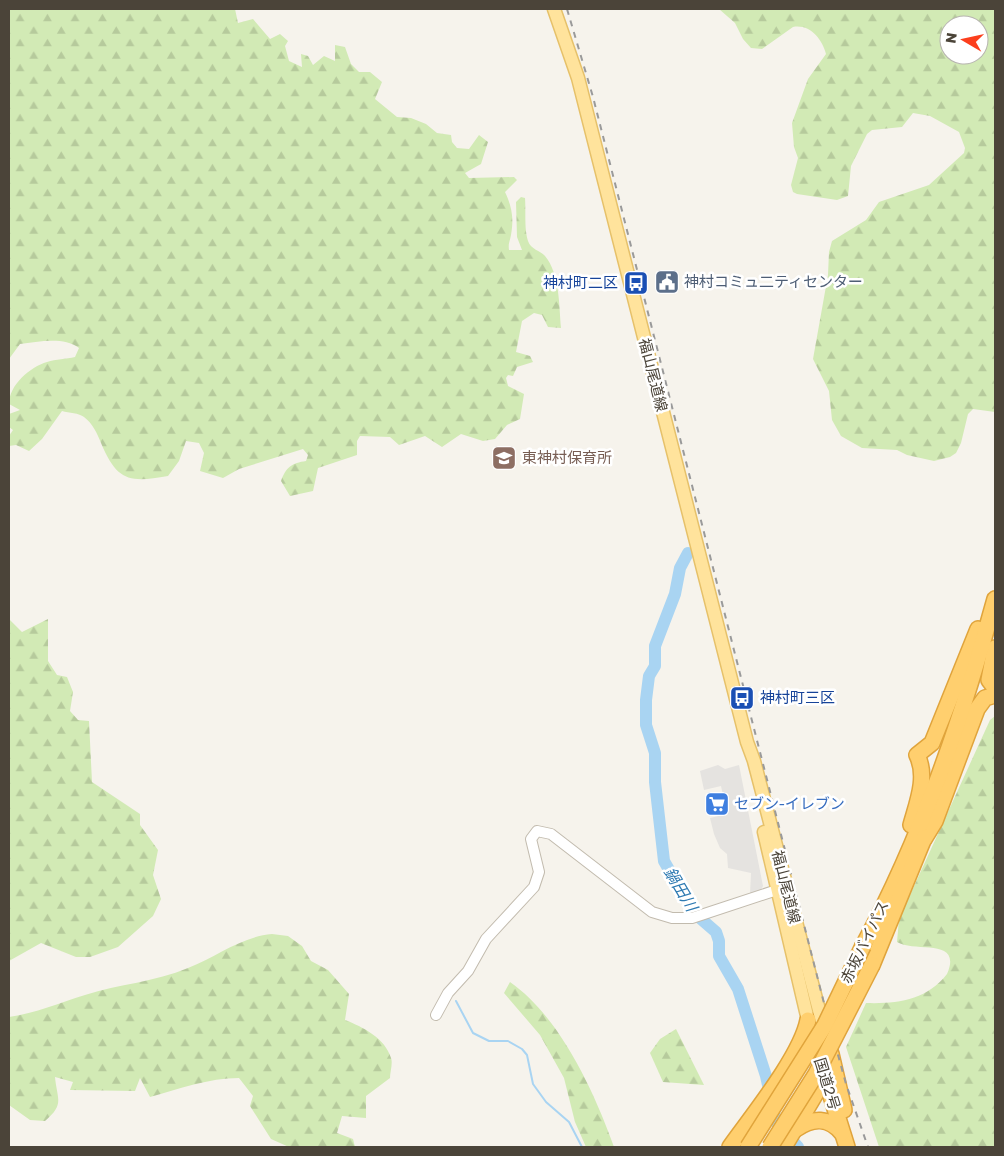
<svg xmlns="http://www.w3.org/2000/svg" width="1004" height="1156" viewBox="0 0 1004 1156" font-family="'Golos Text','Noto Sans JP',sans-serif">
  <defs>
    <pattern id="forest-firs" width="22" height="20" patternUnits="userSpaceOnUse" patternTransform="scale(1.25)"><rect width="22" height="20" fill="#d2eab5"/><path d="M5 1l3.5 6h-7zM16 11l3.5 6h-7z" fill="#b6ca9c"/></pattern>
  </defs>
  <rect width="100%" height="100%" fill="#f6f3ec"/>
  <g fill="url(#forest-firs)" fill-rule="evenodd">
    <path d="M9 9H235L238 23 253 19 270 39 280 34 288 41 285 46 289 61 302 67 301 54 308 56 313 65 324 56 335 61V45L345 47 351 64 359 72H370L382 82 375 99 397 117 411 118 426 124 437 133 451 135 452 142 457 148 469 149 479 135 488 142 481 164 465 173 469 178 514 177 517 180 505 192C512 207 514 218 511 235 510 241 508 243 509 250H522L517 237 516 202 521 197 525 198C526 211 524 229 528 241 531 250 540 250 545 256 560 274 559 306 561 328L548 327 542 315 534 313 522 321 516 352 530 356 533 362 517 367 513 376 508 375 506 378 508 386 524 394 520 419 507 425 495 439 483 441 461 434 442 447 425 436 399 445 390 437 360 436 357 441V455L318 468 313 491 290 496 281 481C286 467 292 463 306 461L308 455 303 449 239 469 223 478 200 471 204 453 199 443 186 441 179 461 168 476C129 483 117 481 101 443 97 433 93 424 84 417 79 413 69 413 62 411L42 439 29 451 16 445 9 446V436L13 430 9 427V414L20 410 9 404C9 385 30 367 47 362 56 359 66 359 75 357L79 348C63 336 38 342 20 344L9 359Z"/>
    <path d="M719 9H995V412L973 409 968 414 961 443 956 453 950 457 934 461 907 455 897 450 862 448 841 436 832 420 829 391 813 359 828 275 829 252 832 241 866 220 879 202 929 185 964 153 965 148 959 132 930 116 913 113 902 127 872 130 867 134 851 166 848 196 837 200 797 194 793 192 791 185 798 158 794 147 792 123 808 79 826 54C822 39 810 24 793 27L762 49 751 48 743 39 735 23ZM949 25H979V55H949Z"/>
    <path d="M9 619 22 632 48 619V661L57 675 67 677 73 692 70 711 78 720 89 721 92 782 140 814V825L158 850 153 875 161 899 153 916 118 947 90 957H76L41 943 9 961Z"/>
    <path d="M995 716V1147H879L846 1047 866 1003C897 1004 927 1000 947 974 963 937 915 953 897 942L899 919 990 720Z"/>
    <path d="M272 934 288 936 302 946 311 961 328 970 349 994 345 1020C363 1027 385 1038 391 1058 393 1063 390 1072 390 1078L366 1096V1118L342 1116 337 1133 353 1139 355 1147H358H289L271 1139 250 1106 253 1096 239 1078C209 1078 178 1089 150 1097L140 1078 135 1091 70 1090 73 1082 55 1077C57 1099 65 1104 45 1121L30 1120 9 1105V1017C36 1013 59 1003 85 995 119 984 155 982 188 968 217 957 240 937 272 934Z"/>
    <path d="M510 982C560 1017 594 1091 614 1147H586L575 1122 564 1078 540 1035 504 993Z"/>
    <path d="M676 1029 704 1085 663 1082 650 1053 660 1039Z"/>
  </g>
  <path fill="#e5e3e0" d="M718 765 725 769 739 765 763 886 761 890 750 894 751 873 728 868 727 854 720 848 714 834 710 818 727 814 721 786 704 790 700 771Z"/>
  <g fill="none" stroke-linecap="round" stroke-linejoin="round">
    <path stroke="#a9d4f2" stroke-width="2" d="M456 1001 473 1033 489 1041H508L522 1049 527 1055 533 1084 546 1102 569 1122 582 1147"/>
    <path stroke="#a9d4f2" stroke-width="12" d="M688 553 680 568 675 594 655 646V666L649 676 646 700V725L655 753V782L664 861 693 912 716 932 719 941V956L738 989 766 1076 776 1122 798 1147"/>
    <defs>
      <path id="minor" d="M436 1015 448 993 468 971 486 939 534 887 539 872 531 839 537 831 551 834 652 912 672 918H692L783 888"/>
      <g id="major">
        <path d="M554 9 578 78 747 742 754 761 825 1033"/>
        <path d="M764 832 808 1020"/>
      </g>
      <g id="highway">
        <path d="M995 648 989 680 995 688"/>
        <path d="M911 825C917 803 928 777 917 755L932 743 978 629"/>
        <path d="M924 839 935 821 977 709 985 698 995 695"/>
        <path d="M863 946C922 837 962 718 995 599"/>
        <path d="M872 965 924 838"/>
        <path d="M811 1032 847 1147"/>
        <path d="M831 1054 844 1110"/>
        <path d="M796 1129C813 1117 829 1117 842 1133"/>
        <path d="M730 1147C752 1116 801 1056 808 1020"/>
        <path d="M784 1147 825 1078V1034"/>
      </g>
    </defs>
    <use href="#minor" stroke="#c2bbae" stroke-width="12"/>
    <use href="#major" stroke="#e6c16a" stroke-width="15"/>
    <use href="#highway" stroke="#e0a43c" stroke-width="18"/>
    <use href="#minor" stroke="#fff" stroke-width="10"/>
    <use href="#major" stroke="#ffe39c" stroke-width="12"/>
    <use href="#highway" stroke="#ffcf6e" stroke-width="15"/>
    <path stroke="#9a9a9a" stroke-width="2" stroke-dasharray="6 6" stroke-linecap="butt" d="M567 9 593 97 826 1011 846 1084 868 1147"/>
    <defs>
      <g id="highway-bridge">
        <path d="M748 1147 825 1025 863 946"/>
        <path d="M770 1147 816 1074 872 965"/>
      </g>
    </defs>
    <use href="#highway-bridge" stroke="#e0a43c" stroke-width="18" stroke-linecap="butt"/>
    <use href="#highway-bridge" stroke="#ffcf6e" stroke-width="15"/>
  </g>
  <defs>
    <symbol id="civic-square" viewBox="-11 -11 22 22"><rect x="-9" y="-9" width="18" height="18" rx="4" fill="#5c6f8a" stroke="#fff"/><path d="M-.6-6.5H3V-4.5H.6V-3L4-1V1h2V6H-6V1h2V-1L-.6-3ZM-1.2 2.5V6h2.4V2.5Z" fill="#fff"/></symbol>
    <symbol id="bus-square" viewBox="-11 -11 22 22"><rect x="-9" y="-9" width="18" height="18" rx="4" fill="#1a4fb4" stroke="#fff"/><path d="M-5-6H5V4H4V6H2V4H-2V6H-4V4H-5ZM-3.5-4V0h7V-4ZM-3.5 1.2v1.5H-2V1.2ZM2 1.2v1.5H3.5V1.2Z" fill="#fff"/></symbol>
    <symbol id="school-square" viewBox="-11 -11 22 22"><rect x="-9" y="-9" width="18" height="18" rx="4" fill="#8d6e63" stroke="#fff"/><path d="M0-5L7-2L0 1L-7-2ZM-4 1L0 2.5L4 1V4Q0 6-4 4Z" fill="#fff"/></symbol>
    <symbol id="supermarket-square" viewBox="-11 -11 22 22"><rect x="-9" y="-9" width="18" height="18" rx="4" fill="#3f7fe0" stroke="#fff"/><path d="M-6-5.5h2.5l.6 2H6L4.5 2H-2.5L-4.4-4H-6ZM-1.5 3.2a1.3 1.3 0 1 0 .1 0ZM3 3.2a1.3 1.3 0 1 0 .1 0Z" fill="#fff"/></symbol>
  </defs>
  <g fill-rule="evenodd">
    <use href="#civic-square" x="653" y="268" width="28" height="28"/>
    <use href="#bus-square" x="622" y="269" width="28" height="28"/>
    <use href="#school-square" x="490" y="444" width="28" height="28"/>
    <use href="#bus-square" x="728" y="684" width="28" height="28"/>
    <use href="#supermarket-square" x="703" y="790" width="28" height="28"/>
  </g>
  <g text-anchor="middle" stroke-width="5" stroke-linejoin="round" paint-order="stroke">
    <g font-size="15" fill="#4e5e75" stroke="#fff" text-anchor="start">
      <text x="684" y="287">神村コミュ二ティセンター</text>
    </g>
    <g font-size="15" fill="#164399" stroke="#fff" text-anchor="end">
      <text x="618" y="288">神村町二区</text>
      <text x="760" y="703" text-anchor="start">神村町三区</text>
    </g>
    <g font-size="15" fill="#4b4439" stroke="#fff">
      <text transform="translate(653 375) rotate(76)" y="5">福山尾道線</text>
      <text transform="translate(786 887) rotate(76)" y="5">福山尾道線</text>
      <text transform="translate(865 942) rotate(-64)" y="5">赤坂バイパス</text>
      <text transform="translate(827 1084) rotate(73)" y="5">国道2号</text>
    </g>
    <g font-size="15" fill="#785e54" stroke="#fff" text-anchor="start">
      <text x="522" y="463">東神村保育所</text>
    </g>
    <g font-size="15" fill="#366cbe" stroke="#fff" text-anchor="start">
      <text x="734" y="809">セブン-イレブン</text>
    </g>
    <g font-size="16" font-style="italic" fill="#2e7ab2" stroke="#fff">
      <text transform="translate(681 889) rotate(59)" y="6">鍋田川</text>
    </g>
  </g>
  <rect width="1004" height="1156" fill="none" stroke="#4b4439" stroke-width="20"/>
  <g transform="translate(964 40) rotate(279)"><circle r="24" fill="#ffffff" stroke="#b7b4b0"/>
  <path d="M0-4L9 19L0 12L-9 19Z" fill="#fc3f1d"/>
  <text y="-8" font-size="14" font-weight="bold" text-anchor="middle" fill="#4b4439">N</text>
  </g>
</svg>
